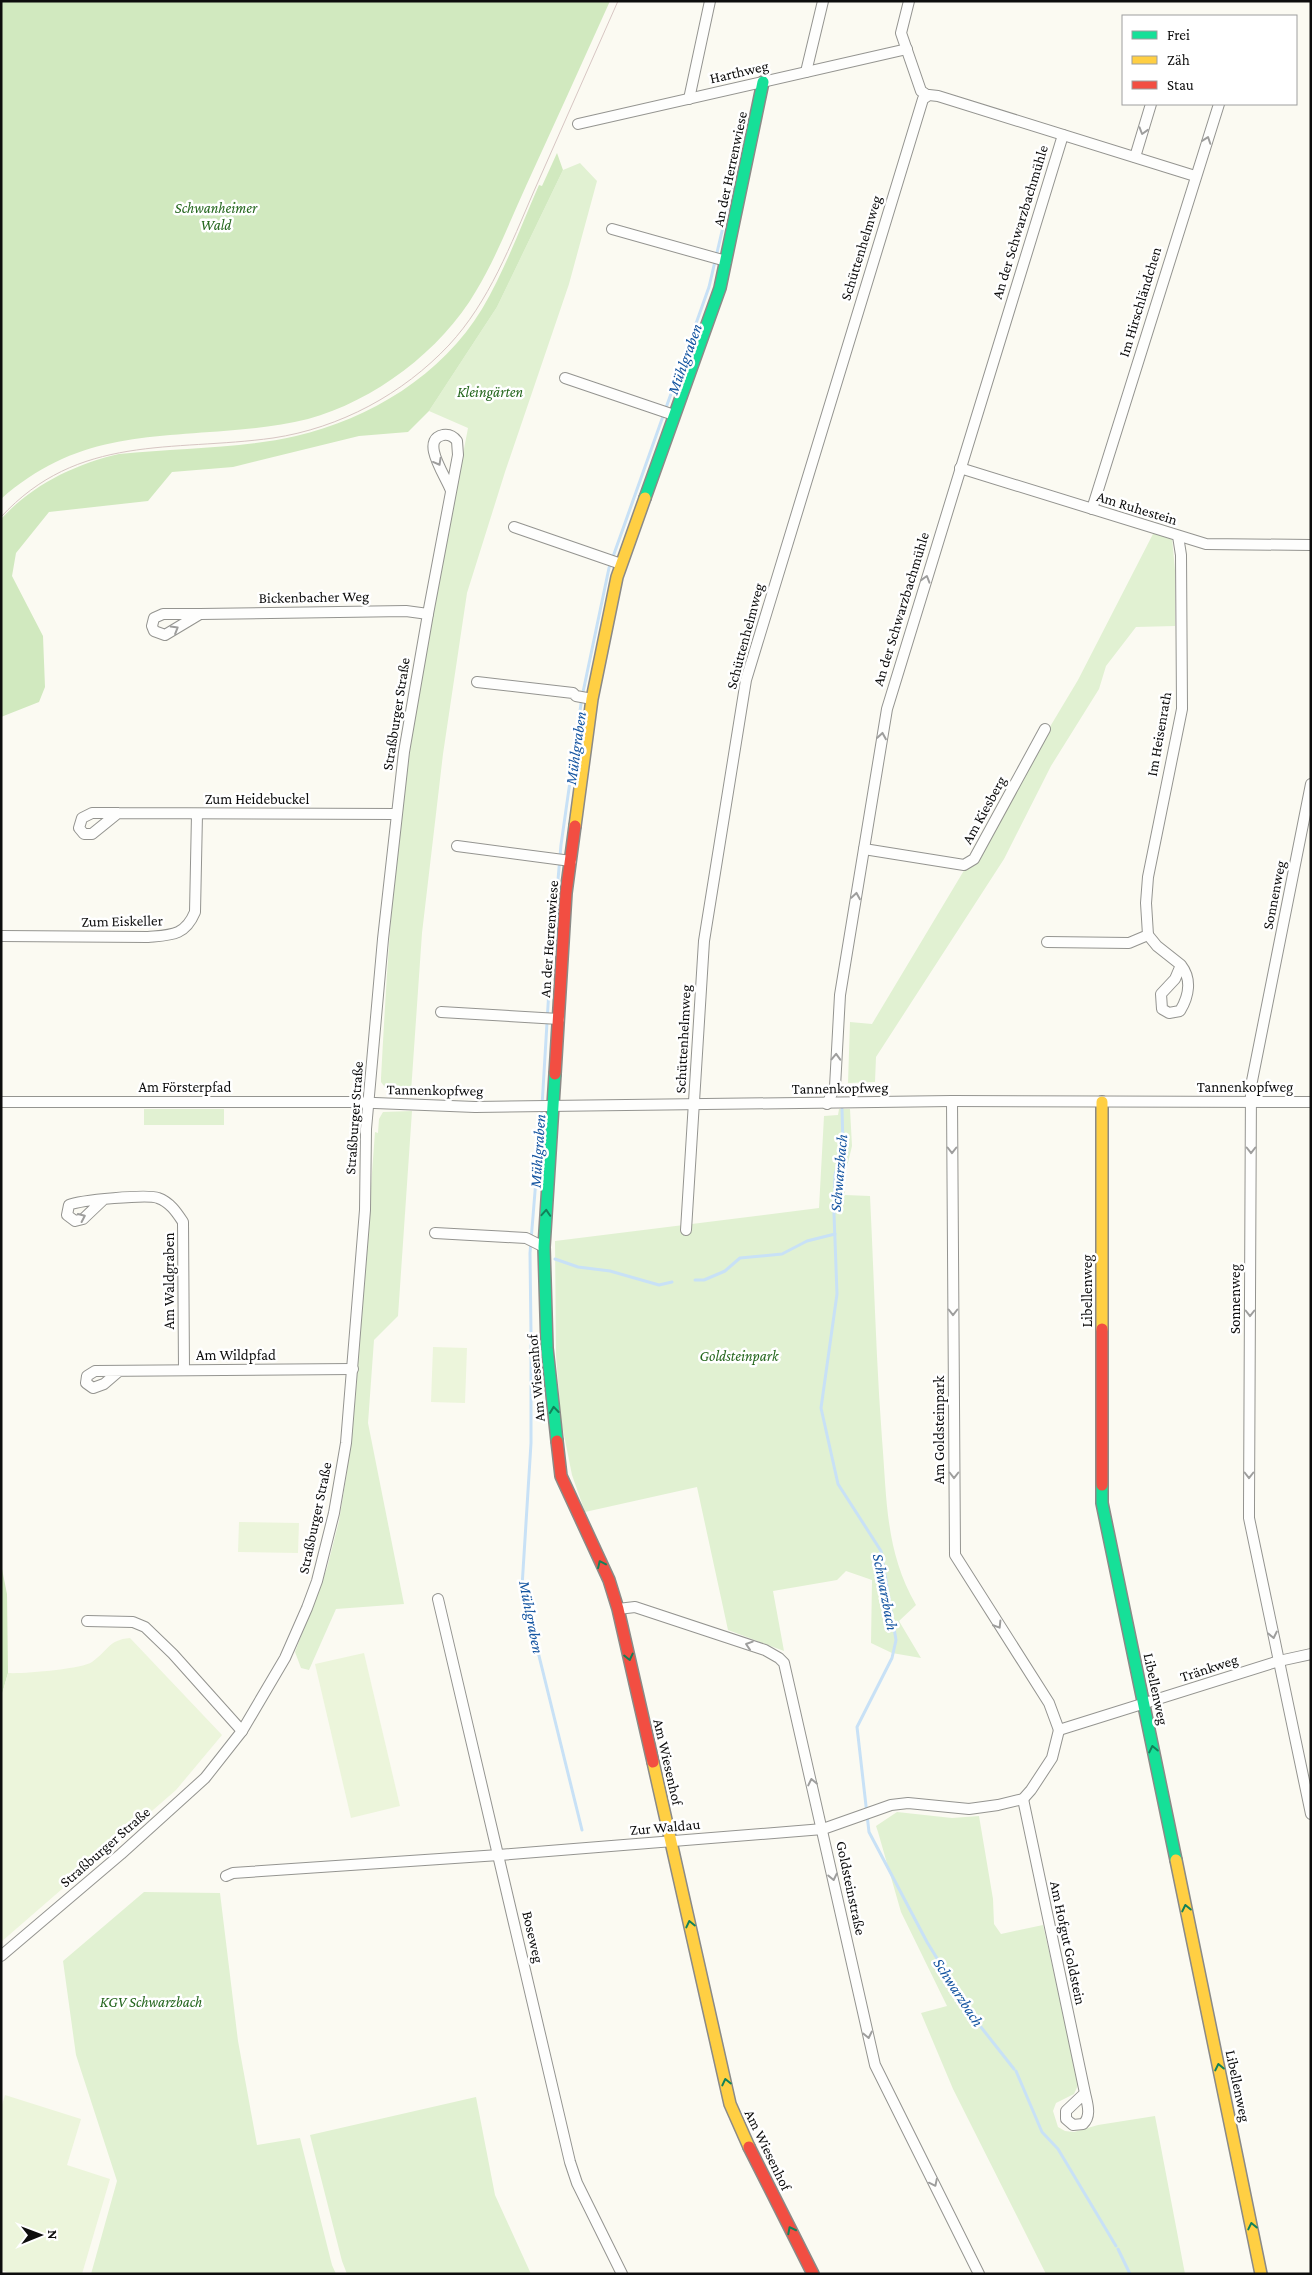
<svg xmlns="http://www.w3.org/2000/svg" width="1312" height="2275" viewBox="0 0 1312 2275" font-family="'Crimson Pro',serif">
  <rect width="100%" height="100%" fill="#fbfaf2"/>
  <g fill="#e1f1d2">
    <path d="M580 163 597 181 569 284 505 472 467 593 443 754 422 933 411 1092 387 1090 381 1082V1078C385 1005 389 932 396 860 411 714 441 571 468 428L429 411 497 307 563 170Z"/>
    <path d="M1154 532 1172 538 1175 570V626L1136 627 1106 666 1099 689 1051 766 1004 859 876 1057 875 1082 848 1083 850 1022 872 1024 1078 680Z"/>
    <rect x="144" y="1109" width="80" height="16"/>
    <path d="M839 1109H850L852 1146 845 1175V1195L870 1196C874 1277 876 1358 882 1439 887 1499 885 1551 916 1605L899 1621 921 1658 892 1653 871 1643 872 1580 846 1571 837 1580 773 1591 784 1651 728 1630 697 1487 585 1512 572 1475 561 1420 556 1355 555 1241 819 1208 824 1116 838 1115Z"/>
    <path d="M412 1111 398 1316 374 1340 368 1423 404 1604 336 1609 309 1670 301 1668 295 1652 327 1568 339 1521 347 1472 355 1403 375 1132 378 1133 379 1119 383 1112Z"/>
    <path d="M897 1812 952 1818 979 1816 993 1899 994 1924 1001 1934 1043 1925 1079 2083 1074 2094 1056 2103 1053 2111 1058 2127 1065 2131 1074 2132 1098 2125 1155 2116 1185 2274H1046L953 2089 921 2013 947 2006 901 1912 878 1832 876 1826Z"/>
    <path d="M144 1892 220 1893 238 2041 257 2145 300 2138 332 2265 336 2274H91L117 2181 76 2055 63 1961Z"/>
    <path d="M476 2097 495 2195 531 2274H347L342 2261 310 2135Z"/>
  </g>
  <g fill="#d1e9bf">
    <path d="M1 1H610C582 63 554 125 526 186 510 221 496 258 476 291 441 351 374 401 308 419 284 425 260 428 235 430 143 438 75 434 1 499Z"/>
    <path d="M557 153 563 170 497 307 429 411 408 432 359 436 233 467 172 472 148 501 49 512 16 553 12 576 43 636 45 687 39 702 1 717V519C32 485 75 464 119 454 177 448 239 449 296 436 370 419 442 375 482 309 505 270 521 226 539 185L542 186Z"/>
    <path d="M1 1564 7 1594 8 1673 1 1698Z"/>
  </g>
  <g fill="#ecf5db">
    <path d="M433 1347 467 1348 465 1403 431 1402Z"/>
    <path d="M239 1522 299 1523 298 1553 238 1552Z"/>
    <path d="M130 1638 222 1735 176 1790 1 1942V1698L8 1673C22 1674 82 1669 92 1662 109 1650 108 1640 130 1638Z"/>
    <path d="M364 1653 400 1806 351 1818 315 1664Z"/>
    <path d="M5 2095 81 2119 67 2165 110 2179 82 2274H13L1 2270V2108Z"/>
  </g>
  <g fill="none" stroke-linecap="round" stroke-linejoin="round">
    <g stroke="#c8e1f6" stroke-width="3">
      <path d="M842 1109 843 1146 835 1175 834 1214 837 1294 821 1408 838 1484 881 1551 896 1640 892 1658 857 1727 869 1832 927 1942 973 2017 1014 2069"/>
      <path d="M555 1259 578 1267 610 1271 659 1285 672 1282"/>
      <path d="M695 1280H704L725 1271 740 1258 782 1254 807 1241 835 1234"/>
      <path d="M531 1333 530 1253 542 1106 550 973 561 845 582 697 609 568 709 287 733 184"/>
      <path d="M531 1339V1443L522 1587 582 1830"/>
      <path d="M1016 2071 1042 2132 1058 2149 1116 2246"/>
      <path d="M1118 2249 1130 2274"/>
    </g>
    <defs>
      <g id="street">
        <path d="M909 1 901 33 921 91 927 95"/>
        <path d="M806 72 823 1"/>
        <path d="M689 99 710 1"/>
        <path d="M578 124 907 49"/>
        <path d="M1135 157 1151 104"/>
        <path d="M612 229 726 261"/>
        <path d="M565 378 674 415"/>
        <path d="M960 468 1206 544 1311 545"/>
        <path d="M1092 509 1219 104"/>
        <path d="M514 527 621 564"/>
        <path d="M200 614 165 635 154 631 152 626 154 618 163 614H200L406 611 428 614"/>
        <path d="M477 682 573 693 576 696 592 699"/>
        <path d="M1311 784 1251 1086 1249 1507V1518L1311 1814"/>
        <path d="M118 813 92 834H84L79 828 82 818 92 813H118L396 814"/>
        <path d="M457 846 571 861"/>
        <path d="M864 849 964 865 974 859 1045 729"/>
        <path d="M1148 935 1157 946 1181 965 1175 979 1161 994 1162 1009 1169 1013 1180 1011C1189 996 1192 979 1181 965"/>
        <path d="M1 936 148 937C171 935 185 936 195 912L197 814"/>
        <path d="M1047 942 1129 943 1148 935 1146 903 1148 877 1182 709 1181 555 1178 536"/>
        <path d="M441 1012 559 1019"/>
        <path d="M952 1101 955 1555 1049 1703 1059 1730"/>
        <path d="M1 1102H350L475 1107 952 1101 1311 1102"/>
        <path d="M827 1104 835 1087 840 995 887 709 1063 135"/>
        <path d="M103 1200 83 1219 75 1221 67 1215 69 1205C80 1200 148 1194 158 1198 170 1202 177 1213 183 1222L184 1370"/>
        <path d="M686 1230 704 941 746 680 923 99 929 95 938 96 1195 176"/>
        <path d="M435 1233 526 1238 544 1247"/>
        <path d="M118 1372 104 1384 93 1388 86 1383 87 1376 95 1371 353 1369"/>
        <path d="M438 1599 570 2162 577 2183 622 2274"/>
        <path d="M618 1609 635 1607 765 1650 779 1658 784 1663 875 2065 979 2274"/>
        <path d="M87 1621 133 1622 145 1627 173 1654 242 1731"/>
        <path d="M1059 1730 1279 1661 1311 1654"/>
        <path d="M1023 1799 1085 2093C1087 2103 1092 2116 1083 2124L1073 2125 1066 2119V2111L1085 2093"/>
        <path d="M226 1876 233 1873 499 1855 823 1829 891 1805 908 1803 969 1809 998 1805 1023 1799 1031 1790 1052 1758 1059 1730"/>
        <path d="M1 1956 121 1854 205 1778 242 1731 285 1658 307 1608 317 1581 334 1513 346 1443 365 1210 366 1129 383 939 404 752 428 614 458 455 457 441C454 437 449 434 443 435 419 440 447 478 451 491"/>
      </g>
      <g id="fast">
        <path d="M645 498 720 288 763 82"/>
        <path d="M555 1074 544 1247 547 1348 557 1441"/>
        <path d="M1102 1485V1503L1176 1860"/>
      </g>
      <g id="slow">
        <path d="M575 826 592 699 617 577 645 498"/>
        <path d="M1102 1102V1329"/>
        <path d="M653 1762 730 2104 749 2147"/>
        <path d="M1176 1860 1261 2274"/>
      </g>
      <g id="jam">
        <path d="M555 1074 566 893 575 826"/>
        <path d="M1102 1329V1485"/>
        <path d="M557 1441 561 1476 609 1580 618 1609 653 1762"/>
        <path d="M749 2147 813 2274"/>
      </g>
    </defs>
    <use href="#street" stroke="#949490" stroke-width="12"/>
    <use href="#fast" stroke="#8b8a87" stroke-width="14"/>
    <use href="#slow" stroke="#8b8a87" stroke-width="14"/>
    <use href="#jam" stroke="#8b8a87" stroke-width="14"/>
    <use href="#street" stroke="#fefefd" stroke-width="10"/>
    <use href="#fast" stroke="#16e098" stroke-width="11"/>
    <use href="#slow" stroke="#ffcf43" stroke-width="11"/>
    <use href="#jam" stroke="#f24e42" stroke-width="11"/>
    <path stroke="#d7c6c3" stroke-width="1" d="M1 517C78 433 172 452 273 438 340 428 403 394 449 345 489 302 511 244 534 191 562 128 590 64 618 1"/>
  </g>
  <defs><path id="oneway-chevron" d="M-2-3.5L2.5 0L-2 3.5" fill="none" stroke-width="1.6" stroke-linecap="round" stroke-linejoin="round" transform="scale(1.25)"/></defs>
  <g stroke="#9e9e9d">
    <use href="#oneway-chevron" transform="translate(1143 131) rotate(107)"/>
    <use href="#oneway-chevron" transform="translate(1207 140) rotate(-71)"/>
    <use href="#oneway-chevron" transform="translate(438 462) rotate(61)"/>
    <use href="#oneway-chevron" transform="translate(926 579) rotate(-73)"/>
    <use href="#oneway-chevron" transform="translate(175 629) rotate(-31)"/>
    <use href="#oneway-chevron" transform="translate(882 736) rotate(-81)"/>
    <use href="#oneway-chevron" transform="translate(856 896) rotate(-81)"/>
    <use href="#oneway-chevron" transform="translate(836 1057) rotate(-88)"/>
    <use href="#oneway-chevron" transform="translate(952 1150) rotate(90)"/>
    <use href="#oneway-chevron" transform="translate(1251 1150) rotate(90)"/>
    <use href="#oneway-chevron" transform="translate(82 1217) rotate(-25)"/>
    <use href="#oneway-chevron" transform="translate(953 1312) rotate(90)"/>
    <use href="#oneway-chevron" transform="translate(1250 1313) rotate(90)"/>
    <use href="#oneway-chevron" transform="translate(954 1475) rotate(90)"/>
    <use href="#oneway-chevron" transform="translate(1249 1475) rotate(90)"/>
    <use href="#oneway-chevron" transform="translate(998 1625) rotate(58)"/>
    <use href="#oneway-chevron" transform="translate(1273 1635) rotate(78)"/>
    <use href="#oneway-chevron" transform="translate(749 1645) rotate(-162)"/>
    <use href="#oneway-chevron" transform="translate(812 1782) rotate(-102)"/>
    <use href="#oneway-chevron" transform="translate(833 1877) rotate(78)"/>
    <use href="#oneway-chevron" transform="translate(868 2035) rotate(78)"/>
    <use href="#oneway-chevron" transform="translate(934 2183) rotate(64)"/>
  </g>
  <g stroke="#128159">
    <use href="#oneway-chevron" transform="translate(546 1213) rotate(-86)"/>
    <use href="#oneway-chevron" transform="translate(554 1410) rotate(-96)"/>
    <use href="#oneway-chevron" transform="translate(601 1564) rotate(-115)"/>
    <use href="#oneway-chevron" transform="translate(629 1657) rotate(77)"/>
    <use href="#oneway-chevron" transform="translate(1153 1749) rotate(-102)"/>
    <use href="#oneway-chevron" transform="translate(1186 1908) rotate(-102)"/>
    <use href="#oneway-chevron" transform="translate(690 1924) rotate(-103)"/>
    <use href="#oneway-chevron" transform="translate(1219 2067) rotate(-102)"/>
    <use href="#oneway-chevron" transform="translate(726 2082) rotate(-103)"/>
    <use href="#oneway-chevron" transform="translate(1252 2226) rotate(-102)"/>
    <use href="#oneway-chevron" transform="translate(791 2230) rotate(-117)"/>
  </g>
  <g text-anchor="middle" stroke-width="5" stroke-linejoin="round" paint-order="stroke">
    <g font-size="15" fill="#0d0d0d" stroke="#fff">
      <text transform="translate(739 72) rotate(-13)" y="5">Harthweg</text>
      <text transform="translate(730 169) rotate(-78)" y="5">An der Herrenwiese</text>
      <text transform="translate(1020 222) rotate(-73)" y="5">An der Schwarzbachmühle</text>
      <text transform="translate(861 248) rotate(-73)" y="5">Schüttenhelmweg</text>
      <text transform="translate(1140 302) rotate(-73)" y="5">Im Hirschländchen</text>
      <text transform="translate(1137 508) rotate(17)" y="5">Am Ruhestein</text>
      <text transform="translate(314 597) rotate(-1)" y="5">Bickenbacher Weg</text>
      <text transform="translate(901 609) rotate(-73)" y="5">An der Schwarzbachmühle</text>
      <text transform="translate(745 636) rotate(-75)" y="5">Schüttenhelmweg</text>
      <text transform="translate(396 714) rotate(-81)" y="5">Straßburger Straße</text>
      <text transform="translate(1159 734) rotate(-80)" y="5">Im Heisenrath</text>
      <text x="257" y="804">Zum Heidebuckel</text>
      <text transform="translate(984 810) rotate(-61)" y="5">Am Kiesberg</text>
      <text transform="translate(1274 895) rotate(-79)" y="5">Sonnenweg</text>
      <text transform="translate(122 921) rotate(-1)" y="5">Zum Eiskeller</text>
      <text transform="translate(549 939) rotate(-86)" y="5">An der Herrenwiese</text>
      <text transform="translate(683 1039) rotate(-87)" y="5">Schüttenhelmweg</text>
      <text x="185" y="1092">Am Försterpfad</text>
      <text x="1245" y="1092">Tannenkopfweg</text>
      <text transform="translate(840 1088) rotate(-1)" y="5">Tannenkopfweg</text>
      <text transform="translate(435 1090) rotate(1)" y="5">Tannenkopfweg</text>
      <text transform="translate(354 1118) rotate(-86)" y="5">Straßburger Straße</text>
      <text transform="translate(169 1281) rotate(-90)" y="5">Am Waldgraben</text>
      <text transform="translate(1087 1291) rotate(-90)" y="5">Libellenweg</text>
      <text transform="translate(1235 1299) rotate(-90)" y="5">Sonnenweg</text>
      <text x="236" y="1360">Am Wildpfad</text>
      <text transform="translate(536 1378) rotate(-95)" y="5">Am Wiesenhof</text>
      <text transform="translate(939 1430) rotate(-90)" y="5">Am Goldsteinpark</text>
      <text transform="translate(315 1518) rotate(-78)" y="5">Straßburger Straße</text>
      <text transform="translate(1209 1668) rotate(-18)" y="5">Tränkweg</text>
      <text transform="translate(1156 1689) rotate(78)" y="5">Libellenweg</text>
      <text transform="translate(668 1762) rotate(77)" y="5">Am Wiesenhof</text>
      <text transform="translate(665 1827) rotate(-5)" y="5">Zur Waldau</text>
      <text transform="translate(105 1847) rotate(-41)" y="5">Straßburger Straße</text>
      <text transform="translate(851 1888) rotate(78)" y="5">Goldsteinstraße</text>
      <text transform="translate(533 1937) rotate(77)" y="5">Boseweg</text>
      <text transform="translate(1068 1943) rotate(78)" y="5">Am Hofgut Goldstein</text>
      <text transform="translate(1238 2086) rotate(78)" y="5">Libellenweg</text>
      <text transform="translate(768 2150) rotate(64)" y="5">Am Wiesenhof</text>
    </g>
    <g font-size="15" font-style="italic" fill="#24661d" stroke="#fff">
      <text x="216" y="213">Schwanheimer<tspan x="216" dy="17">Wald</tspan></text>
      <text x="490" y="397">Kleingärten</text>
      <text x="739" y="1361">Goldsteinpark</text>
      <text x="151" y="2007">KGV Schwarzbach</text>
    </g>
    <g font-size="16" font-style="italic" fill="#1555a1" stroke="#fff">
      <text transform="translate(684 359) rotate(-70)" y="6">Mühlgraben</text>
      <text transform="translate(575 748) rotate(-82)" y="6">Mühlgraben</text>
      <text transform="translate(537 1151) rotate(-86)" y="6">Mühlgraben</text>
      <text transform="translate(838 1173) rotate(-85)" y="6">Schwarzbach</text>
      <text transform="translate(886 1592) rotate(79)" y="6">Schwarzbach</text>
      <text transform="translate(532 1617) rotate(79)" y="6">Mühlgraben</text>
      <text transform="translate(959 1992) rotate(57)" y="6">Schwarzbach</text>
    </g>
  </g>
  <rect width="1312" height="2275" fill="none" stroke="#0d0d0d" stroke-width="5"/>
  <rect x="1122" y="15" width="175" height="90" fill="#ffffff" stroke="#9e9e9e"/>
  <rect x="1132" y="31" width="25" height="8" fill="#16e098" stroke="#9e9e9e"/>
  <text x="1167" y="40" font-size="15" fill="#0d0d0d">Frei</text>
  <rect x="1132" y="56" width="25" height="8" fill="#ffcf43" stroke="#9e9e9e"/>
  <text x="1167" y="65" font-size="15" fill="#0d0d0d">Zäh</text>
  <rect x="1132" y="81" width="25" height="8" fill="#f24e42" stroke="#9e9e9e"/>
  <text x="1167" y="90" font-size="15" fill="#0d0d0d">Stau</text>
  <g transform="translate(40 2235) rotate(89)" stroke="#ffffff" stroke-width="4" paint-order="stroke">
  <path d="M0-4L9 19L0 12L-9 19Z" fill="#0d0d0d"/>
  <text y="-8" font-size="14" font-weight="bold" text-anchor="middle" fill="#0d0d0d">N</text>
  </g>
</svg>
